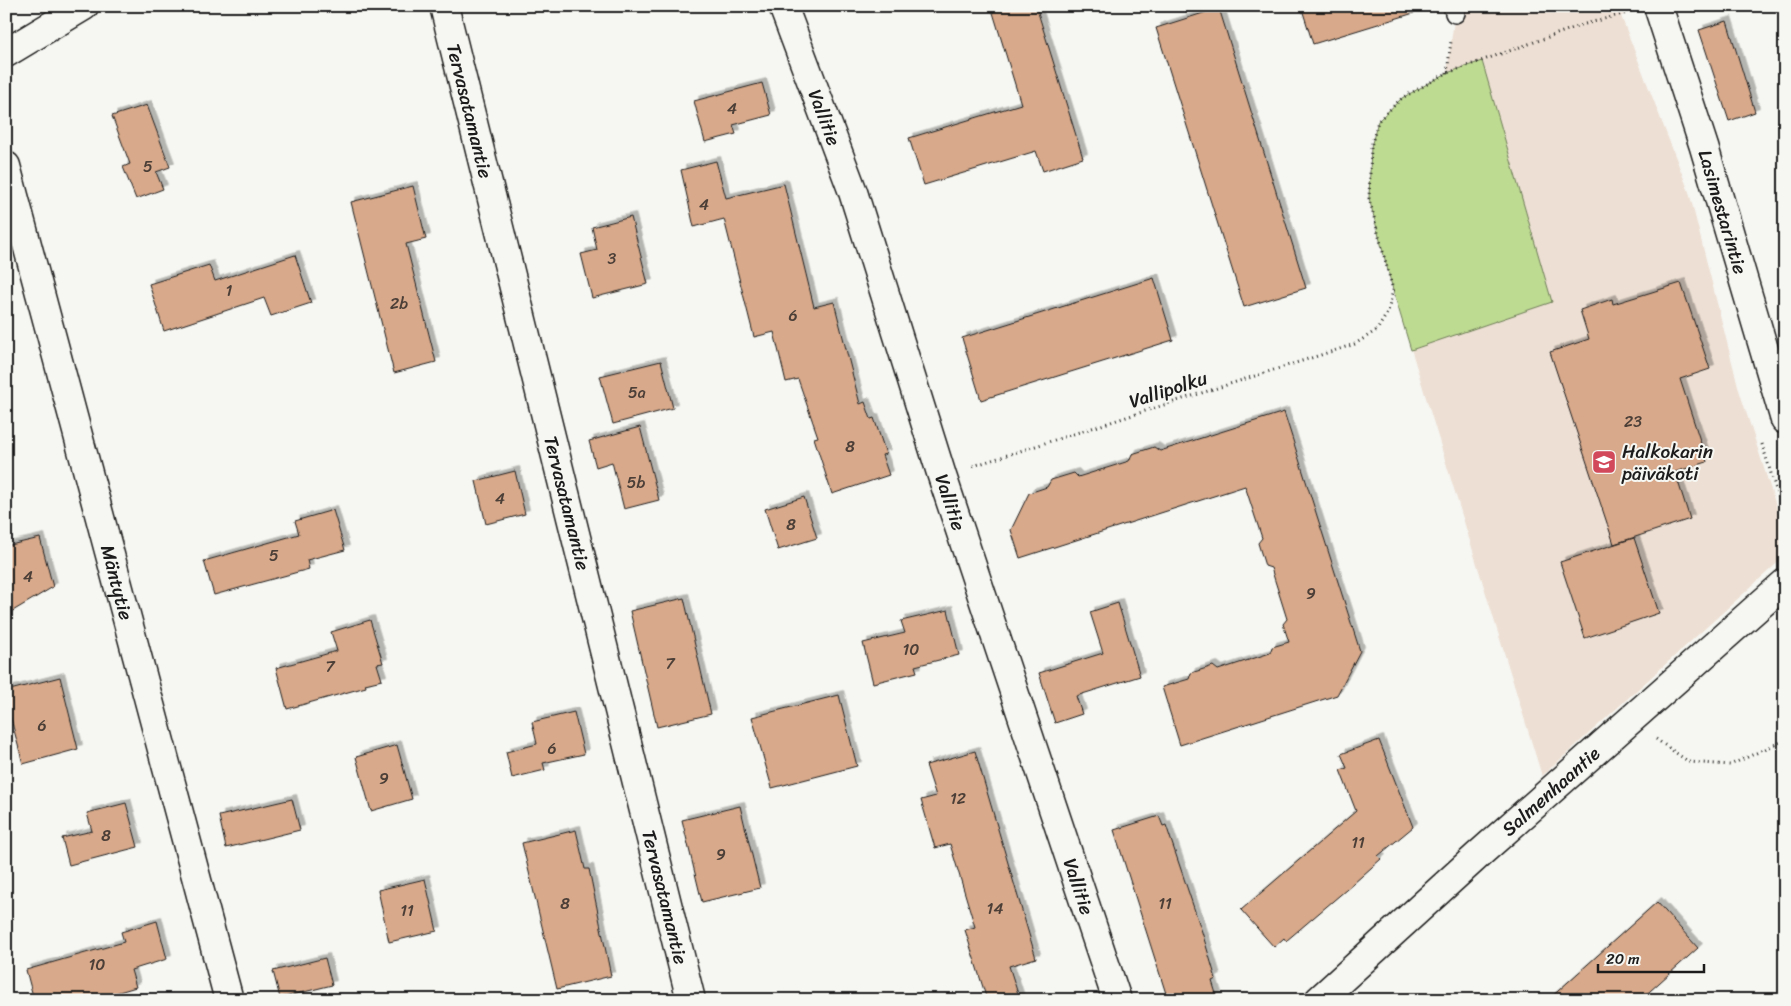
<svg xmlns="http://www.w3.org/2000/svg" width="1791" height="1006" viewBox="0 0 1791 1006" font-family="Sriracha,sans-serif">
  <defs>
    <filter id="shadow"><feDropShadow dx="4.5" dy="-4.5" stdDeviation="0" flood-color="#0004"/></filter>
  </defs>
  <rect width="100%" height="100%" fill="#f6f6f2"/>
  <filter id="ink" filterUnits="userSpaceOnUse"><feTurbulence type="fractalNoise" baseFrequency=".02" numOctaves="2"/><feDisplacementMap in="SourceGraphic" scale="10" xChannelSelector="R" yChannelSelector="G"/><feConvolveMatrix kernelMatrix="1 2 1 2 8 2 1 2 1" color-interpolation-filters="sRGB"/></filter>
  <g filter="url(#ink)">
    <path fill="#eddfd3" d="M1453 6H1644V8L1621 16 1689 192 1739 390 1785 534V556L1542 776 1393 290 1369 198 1371 147 1378 121 1402 98 1447 73 1455 13Z"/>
    <path fill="#bedb92" stroke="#6d7c57" d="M1482 61 1552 302 1411 350 1393 290 1369 198 1371 147 1378 121 1402 98 1447 73Z"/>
    <g fill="#d8a98a" stroke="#1c1c1c" filter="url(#shadow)">
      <path d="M991 6H1036L1083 158 1043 171 1036 151 924 185 909 138 1021 104Z"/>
      <path d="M1301 6H1413L1414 13 1313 44Z"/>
      <path d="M1219 8 1306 288 1244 307 1156 28Z"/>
      <path d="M1727 21 1755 112 1729 121 1699 30Z"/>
      <path d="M762 83 771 115 733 125 736 134 705 142 694 101Z"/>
      <path d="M147 105 170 167 156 172 163 189 136 199 123 167 130 164 112 116Z"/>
      <path d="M716 161 726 198 784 184 814 307 834 302 860 404 865 402 871 419 874 418 886 454 882 455 889 475 832 494 814 438 818 437 798 379 786 382 774 332 754 337 724 219 694 227 681 170Z"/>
      <path d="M413 186 426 239 406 244 436 362 394 373 351 202Z"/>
      <path d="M631 217 648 284 592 298 581 254 597 250 592 227Z"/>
      <path d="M295 255 311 303 271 316 264 298 164 331 149 284 209 265 215 281Z"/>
      <path d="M1154 278 1173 340 981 400 962 338Z"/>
      <path d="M1681 283 1710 369 1680 379 1707 462 1675 472 1690 519 1614 544 1550 352 1589 339 1580 310 1612 299 1613 304Z"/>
      <path d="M661 361 673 408 613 424 600 376Z"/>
      <path d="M1284 412 1360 651 1337 695 1180 745 1162 687 1189 679 1191 673 1213 666 1218 670 1270 653 1272 647 1289 642 1283 624 1287 619 1271 568 1265 566 1258 543 1262 538 1245 486 1020 558 1011 530 1029 493 1047 487 1051 480 1074 473 1078 477 1129 461 1132 454 1154 447 1160 451Z"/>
      <path d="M640 427 659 500 624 509 612 462 596 467 589 441Z"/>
      <path d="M515 471 525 514 486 524 476 481Z"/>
      <path d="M804 497 817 538 778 550 765 509Z"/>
      <path d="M333 510 345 550 307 560 309 569 214 595 204 561 299 534 295 521Z"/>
      <path d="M40 538 53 587 6 615V546Z"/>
      <path d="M1634 538 1659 613 1585 638 1560 562Z"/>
      <path d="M684 598 711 714 657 727 630 611Z"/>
      <path d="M1118 603 1140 676 1076 696 1082 714 1055 723 1039 673 1103 653 1090 612Z"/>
      <path d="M948 610 959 655 915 666 917 672 873 683 863 643 905 633 901 621Z"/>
      <path d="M370 620 383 663 377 664 382 680 365 684 366 687 287 709 276 668 337 651 331 632Z"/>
      <path d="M60 677 78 749 23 764 6 700V691Z"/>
      <path d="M839 695 857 766 772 788 752 717Z"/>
      <path d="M574 712 584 754 543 763 545 770 512 778 506 752 537 744 532 722Z"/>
      <path d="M1379 740 1413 827 1378 856 1381 859 1353 884 1286 941 1284 938 1274 947 1241 910 1356 811 1340 770 1347 768 1341 754Z"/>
      <path d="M397 745 412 799 371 811 356 757Z"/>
      <path d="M975 751 1036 958 1009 966 1020 1000H987L965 930 975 927 950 844 935 848 921 800 936 796 926 765Z"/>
      <path d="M292 799 300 830 226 848 219 816Z"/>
      <path d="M126 803 138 847 69 865 62 838 92 831 87 813Z"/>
      <path d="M740 806 760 888 702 902 682 820Z"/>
      <path d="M1159 816 1163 826 1166 825 1202 932 1216 979 1212 981 1218 1000H1168L1114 830Z"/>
      <path d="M576 830 585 869H589L611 976 557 989 522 843Z"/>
      <path d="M425 879 437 931 389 942 378 890Z"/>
      <path d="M1657 902 1698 948 1640 1000H1548Z"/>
      <path d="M157 921 167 959 131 970 136 987 92 1000H34L26 970 124 942 121 932Z"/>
      <path d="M325 958 332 985 280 998 273 971Z"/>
    </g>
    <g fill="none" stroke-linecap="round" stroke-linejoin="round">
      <defs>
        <path id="lane" d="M1453 6 1455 13"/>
        <g id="street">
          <path id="s1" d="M444 6 691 1000"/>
          <path id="s2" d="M783 6 853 192 942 476 1117 1000"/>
          <path id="s3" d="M1658 6 1704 147 1785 420"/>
          <path id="s4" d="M6 166 229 1000"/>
          <path id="s5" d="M1319 1000 1477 856 1785 583"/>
        </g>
        <path id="secondary" d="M6 53 84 6"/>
      </defs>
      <use href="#lane" stroke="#1c1c1c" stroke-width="22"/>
      <use href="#street" stroke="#1c1c1c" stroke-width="31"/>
      <use href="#secondary" stroke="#1c1c1c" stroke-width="31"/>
      <g stroke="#1c1c1c" stroke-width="3" stroke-dasharray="1 4" stroke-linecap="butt">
        <path d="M1447 73 1451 41"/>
        <path d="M1762 444 1785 519"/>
        <path d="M973 466 1355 344 1377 330 1388 312 1393 290 1369 198 1371 147 1378 121 1402 98 1447 73 1585 24 1627 13"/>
        <path d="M1656 739 1689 762 1730 765 1785 740"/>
      </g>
      <use href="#lane" stroke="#f6f6f2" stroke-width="19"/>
      <use href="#street" stroke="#f6f6f2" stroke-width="28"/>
      <use href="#secondary" stroke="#f6f6f2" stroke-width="28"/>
    </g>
  </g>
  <defs>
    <symbol id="school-square" viewBox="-11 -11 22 22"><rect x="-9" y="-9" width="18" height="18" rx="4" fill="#d1495b" stroke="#f6f6f2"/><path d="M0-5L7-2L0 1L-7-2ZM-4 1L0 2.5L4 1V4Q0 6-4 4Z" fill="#fff"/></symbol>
  </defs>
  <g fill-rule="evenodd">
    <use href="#school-square" x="1590" y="448" width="28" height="28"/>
  </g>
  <g text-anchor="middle" stroke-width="4" stroke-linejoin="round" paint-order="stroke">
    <g font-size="16" fill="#4b3f38">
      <text x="732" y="114">4</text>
      <text x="148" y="172">5</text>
      <text x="704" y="210">4</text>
      <text x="612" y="264">3</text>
      <text x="229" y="296">1</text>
      <text x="399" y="309">2b</text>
      <text x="793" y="321">6</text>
      <text x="637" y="398">5a</text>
      <text x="1633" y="427">23</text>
      <text x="850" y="452">8</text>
      <text x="636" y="488">5b</text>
      <text x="500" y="504">4</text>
      <text x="791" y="530">8</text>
      <text x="274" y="561">5</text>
      <text x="28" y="582">4</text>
      <text x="1311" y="599">9</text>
      <text x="911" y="655">10</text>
      <text x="670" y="669">7</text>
      <text x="330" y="672">7</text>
      <text x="42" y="731">6</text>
      <text x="552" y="754">6</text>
      <text x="384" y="784">9</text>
      <text x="958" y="804">12</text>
      <text x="106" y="841">8</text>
      <text x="1358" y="848">11</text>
      <text x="721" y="860">9</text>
      <text x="565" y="909">8</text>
      <text x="1165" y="909">11</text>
      <text x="995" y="914">14</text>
      <text x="407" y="916">11</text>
      <text x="97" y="970">10</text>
    </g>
    <g font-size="19" fill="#1c1c1c" stroke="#f6f6f2">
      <text dy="7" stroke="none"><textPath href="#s1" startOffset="108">Tervasatamantie</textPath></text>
      <text dy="7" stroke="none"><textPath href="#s2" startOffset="119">Vallitie</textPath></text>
      <text dy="7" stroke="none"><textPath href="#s3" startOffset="216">Lasimestarintie</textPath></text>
      <text transform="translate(1168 389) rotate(-18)" y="7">Vallipolku</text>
      <text dy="7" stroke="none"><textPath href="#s2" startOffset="524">Vallitie</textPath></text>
      <text dy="7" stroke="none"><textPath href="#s1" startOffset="512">Tervasatamantie</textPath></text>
      <text dy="7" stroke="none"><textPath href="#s4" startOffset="431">Mäntytie</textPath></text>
      <text dy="7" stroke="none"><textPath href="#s5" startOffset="312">Salmenhaantie</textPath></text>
      <text dy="7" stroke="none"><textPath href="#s2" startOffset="929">Vallitie</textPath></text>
      <text dy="7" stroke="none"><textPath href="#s1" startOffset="918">Tervasatamantie</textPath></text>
    </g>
    <g font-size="19" fill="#1c1c1c" stroke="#f6f6f2" text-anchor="start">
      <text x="1622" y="458">Halkokarin<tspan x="1622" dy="22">päiväkoti</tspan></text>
    </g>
  </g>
  <rect width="1791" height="1006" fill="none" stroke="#f6f6f2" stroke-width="25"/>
  <rect x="12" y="12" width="1766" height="981" fill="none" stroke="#1c1c1c" stroke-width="2" filter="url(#ink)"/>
  <path d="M1598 964v8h106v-8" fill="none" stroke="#1c1c1c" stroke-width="2.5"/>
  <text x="1606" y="964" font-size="15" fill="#1c1c1c" stroke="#f6f6f2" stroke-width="4" paint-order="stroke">20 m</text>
</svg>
